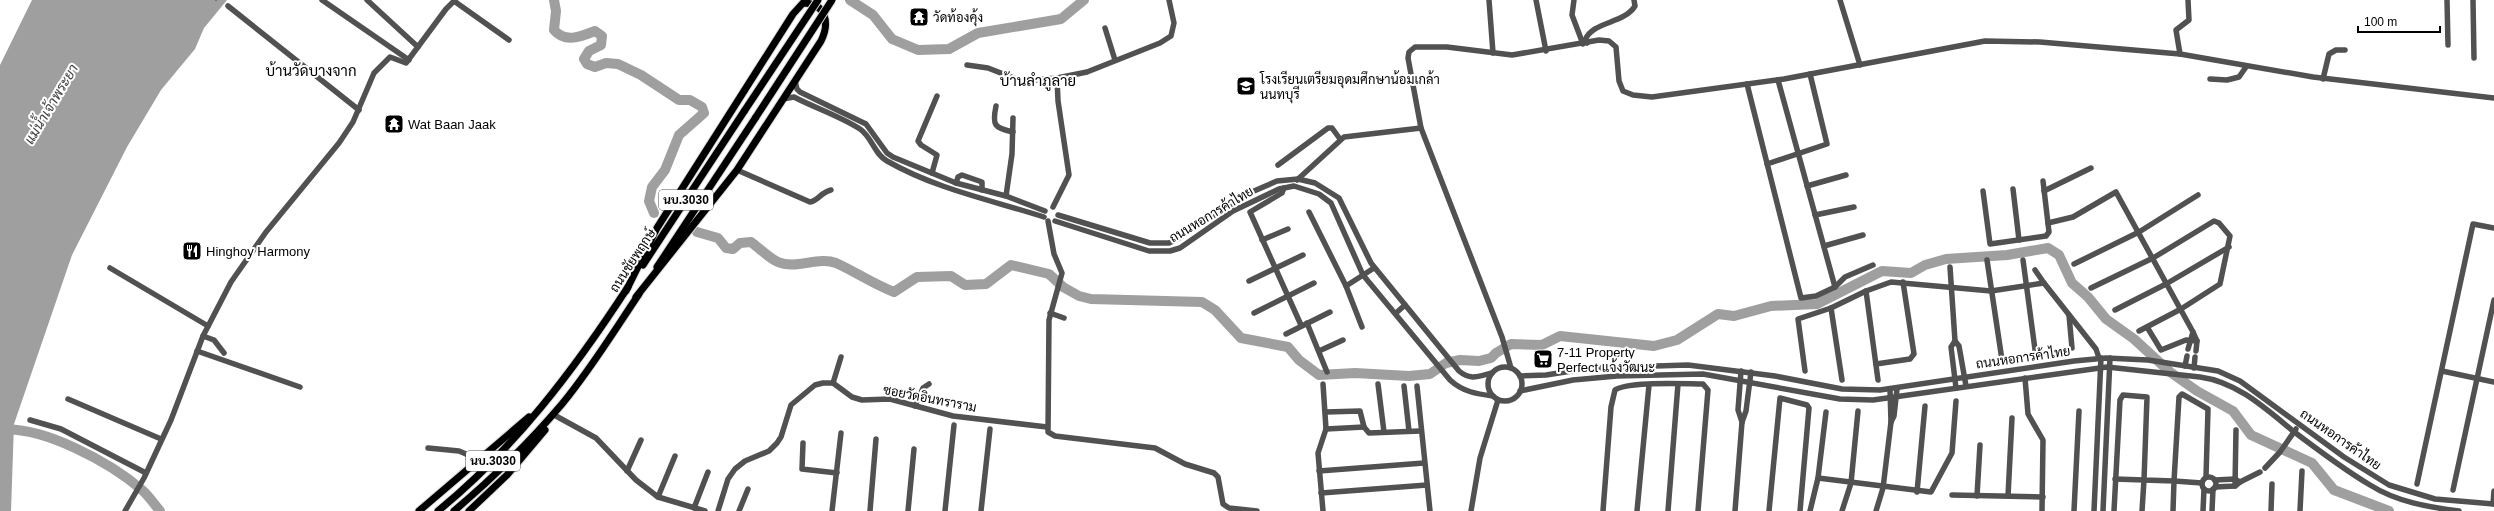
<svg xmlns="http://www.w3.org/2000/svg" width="2494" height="511" viewBox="0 0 2494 511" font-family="Arial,Sarabun,sans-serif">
  <rect width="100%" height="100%" fill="#fff"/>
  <path fill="#9f9f9f" d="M32 0H227L204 28 195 49 161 90 127 147 72 255 14 424 11 511H0V65Z"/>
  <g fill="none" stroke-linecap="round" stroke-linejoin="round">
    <g stroke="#9f9f9f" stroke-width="10">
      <path d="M554 0 556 11 554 30C565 43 580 37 595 31L602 36 601 45 589 51 584 59 587 64 595 67 606 63 618 64 641 75 679 100H690L702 107 704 113 679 135 665 170 652 187 649 201 654 213"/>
      <path d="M850 0 873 15 892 39 918 50 949 49 978 33 1061 19 1084 0"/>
      <path d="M697 232 718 238 726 248 733 249 740 243 751 242C759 248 769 258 778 262 796 270 818 256 836 263 856 272 873 284 894 292L917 277 951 276 965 285 986 284 1011 265 1049 274 1063 287 1079 296 1091 299 1202 302 1215 310 1241 338 1288 347 1299 360 1319 375 1355 373 1409 376 1430 374 1446 363 1460 360 1479 361 1491 358 1496 353 1511 344 1542 345 1560 336 1654 346 1677 340 1718 314 1734 316 1771 306 1817 304 1882 271 1911 273 1925 265 1946 259 2007 255 2048 248 2059 255 2072 283 2088 297 2106 319 2134 339 2170 372 2197 391 2233 411 2251 435 2312 463 2334 490 2389 511"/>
      <path d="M0 430C42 425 111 463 142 490 149 496 154 504 160 511"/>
    </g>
    <path stroke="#404040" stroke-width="1" stroke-dasharray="5 4" stroke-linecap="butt" d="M216 0V1"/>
    <defs>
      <g id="major">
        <path d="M643 265 745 110"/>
        <path d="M657 267 756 117"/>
        <path d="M626 291 657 228 793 14 803 3C826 3 830 23 821 41L737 170 636 297"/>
        <path d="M419 511 529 417"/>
        <path d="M438 511C515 448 574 370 628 287"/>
        <path d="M454 511C493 478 529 443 562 404 591 369 614 331 639 294"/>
        <path d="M469 511 507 475 545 430"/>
      </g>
    </defs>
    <use href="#major" stroke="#dbdbdb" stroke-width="9"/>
    <g stroke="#515151" stroke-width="5.5">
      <path d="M322 0 409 60"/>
      <path d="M367 0 418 47"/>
      <path d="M1489 0 1493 53"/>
      <path d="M1536 0 1546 51"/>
      <path d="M1574 0 1572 15 1583 44"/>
      <path d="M1840 0 1860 65"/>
      <path d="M2447 0 2448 45"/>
      <path d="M2473 0 2474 58"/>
      <path d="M454 1 509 40"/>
      <path d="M228 6 359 110"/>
      <path d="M1105 28 1115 60"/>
      <path d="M1587 43 1585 40C1593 21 1624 24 1635 6L1634 0"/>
      <path d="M2180 54 2176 30 2189 20 2188 0"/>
      <path d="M967 65 988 68 1021 81 1057 78 1087 72 1160 43 1171 36 1174 23 1169 0"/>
      <path d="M2210 79 2227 80 2239 77 2246 67"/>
      <path d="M2323 79 2329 54 2336 50H2345"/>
      <path d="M795 81 797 89 800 92 866 124 887 153 893 157 956 183 1006 196 1045 211"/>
      <path d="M1747 84 1801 298 1816 296 1835 287 1778 80"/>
      <path d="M783 99 794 97C815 108 840 116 860 129 872 137 874 154 887 161 936 189 991 200 1044 217"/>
      <path d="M996 106C992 125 994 128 1013 132"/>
      <path d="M1767 164 1827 144 1810 74"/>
      <path d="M1278 165 1328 128H1332L1340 139"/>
      <path d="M737 170 810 202C818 201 821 192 831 190"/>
      <path d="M932 173 937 155 921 145 918 141 937 96"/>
      <path d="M1297 180 1344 137 1421 128"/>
      <path d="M956 183 958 177 962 175 982 182V190"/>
      <path d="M1807 186 1846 175"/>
      <path d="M1284 188 1282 193 1250 212 1301 325"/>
      <path d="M2013 189 2019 240"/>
      <path d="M1983 191 1990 244 2046 236 2049 232 2043 181"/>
      <path d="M2044 191 2091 168"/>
      <path d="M1006 196 1012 154 1013 118"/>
      <path d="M1053 207 1069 175 1058 101 1057 78"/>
      <path d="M1309 212 1346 286 1362 327"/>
      <path d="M1058 215 1150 243H1169L1179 238 1247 194 1277 181 1298 179 1315 183 1339 198 1371 263 1459 371C1471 381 1479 376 1492 373"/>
      <path d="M1815 215 1854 207"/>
      <path d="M1048 221 1054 254 1062 273 1049 320 1048 432 1055 436 1155 448 1185 464 1214 473 1218 477 1223 504 1229 508 1257 511"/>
      <path d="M1055 221 1149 251H1170L1180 248 1233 211 1279 189 1294 186 1319 194 1331 203 1363 275 1450 380C1463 392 1477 394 1493 396"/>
      <path d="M2048 223 2073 217 2116 192 2193 332"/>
      <path d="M1262 240 1288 229"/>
      <path d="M1824 246 1863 235"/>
      <path d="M1987 260 2002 360"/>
      <path d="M2023 260 2036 357"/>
      <path d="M2074 264 2139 232 2198 195"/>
      <path d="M1950 267 1955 341 1959 346 1966 386"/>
      <path d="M110 268 208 326"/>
      <path d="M2035 270 2044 283"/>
      <path d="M1249 281 1303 255"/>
      <path d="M1346 286 1374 268"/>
      <path d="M1835 287 1845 277 1873 265"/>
      <path d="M2091 288 2153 258 2214 221 2219 223 2230 236 2220 284 2181 309 2139 331"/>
      <path d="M1866 291 1878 380"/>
      <path d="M1831 308 1842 380"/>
      <path d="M2115 310 2166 284 2229 247"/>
      <path d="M1050 313 1064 318"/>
      <path d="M1254 313 1314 283"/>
      <path d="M1396 313 1405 305"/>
      <path d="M2069 315 2072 348"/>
      <path d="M1307 323 1327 372"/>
      <path d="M2147 327 2161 350 2186 340 2197 341"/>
      <path d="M1286 334 1330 312"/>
      <path d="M203 336 214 340 224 353"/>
      <path d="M1955 341 1951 347 1956 388"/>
      <path d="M2188 349 2193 332 2197 341 2196 351"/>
      <path d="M197 351 300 387"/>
      <path d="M1319 351 1343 340"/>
      <path d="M1876 364 1910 359 1914 354 1903 282"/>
      <path d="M2185 366 2187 356"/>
      <circle cx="1505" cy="384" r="17"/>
      <path d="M1511 368 1502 337 1421 128 1408 58 1409 52 1415 47H1447L1512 55 1599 40 1609 41 1616 47 1619 81 1623 91 1633 95 1652 97 1784 79 1985 41 2040 42 2180 54 2313 77 2494 98"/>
      <path d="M2194 368 2195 357"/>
      <path d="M1741 371 1738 410 1742 422"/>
      <path d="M1805 371 1798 319 1831 308 1866 291 1891 282 1991 291 2044 283 2096 349 2099 358"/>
      <path d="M2442 371 2494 382"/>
      <path d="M1520 376 1546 375 1591 368 1688 365 1775 376 1842 389 1880 390 2074 361 2106 358 2148 360 2218 371 2240 381 2344 457 2389 485 2435 499 2494 504"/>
      <path d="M2025 378 2028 414 2043 440 2042 511"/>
      <path d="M833 383 841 357"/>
      <path d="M1378 384 1384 432"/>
      <path d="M1404 386 1409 431"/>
      <path d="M1417 386 1430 511"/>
      <path d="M1890 390 1891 422"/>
      <path d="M1520 391 1573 380 1617 376 1703 374 1840 399 1873 400 2107 367 2200 377C2237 382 2265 408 2293 431 2318 450 2343 469 2370 485 2397 502 2428 507 2459 511"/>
      <path d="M68 399 161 439"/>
      <path d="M915 406 923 388 929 384"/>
      <path d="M1326 412 1360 411 1364 427 1369 433 1420 431"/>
      <path d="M556 416 596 438 636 480 658 497 705 511"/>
      <path d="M30 420 61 429 146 473"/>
      <path d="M1326 429 1364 427"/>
      <path d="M803 443 802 469 837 473"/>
      <path d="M428 448 459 451 480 460"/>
      <path d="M2265 468 2280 452 2296 429"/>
      <path d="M627 471 641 440"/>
      <path d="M1319 471 1424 463"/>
      <circle cx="2209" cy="484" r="7"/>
      <path d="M1818 478 1931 492 1952 453 1956 401"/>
      <path d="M2115 479 2144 480 2142 511"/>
      <path d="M2215 480 2235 479 2240 482 2235 486 2215 487"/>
      <path d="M2240 482 2260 472"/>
      <path d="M2202 483 2174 481 2179 397 2182 394 2208 409 2206 477"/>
      <path d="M2417 484 2473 224 2494 228"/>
      <path d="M2235 486 2236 430"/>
      <path d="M2453 490 2494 300"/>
      <path d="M1917 492 1925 406"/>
      <path d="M1321 493 1427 485"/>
      <path d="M1952 495 2043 497"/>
      <path d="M1977 496 1980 445"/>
      <path d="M2008 496 2012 418"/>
      <path d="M658 497 675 456"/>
      <path d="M2493 504 2494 491"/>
      <path d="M694 508 708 472"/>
      <path d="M125 511 144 478 171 420 203 336 231 282 266 232 339 143 353 122 374 73 390 57 406 63 446 9 455 0"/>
      <path d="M718 511 728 479 735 469 745 461 769 451 777 443 781 437 791 405 815 385 823 383H833L852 397 862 400 890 399 953 416 1047 427"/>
      <path d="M739 511 748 489"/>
      <path d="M832 511 841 433"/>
      <path d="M870 511 876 439"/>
      <path d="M908 511 914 449"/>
      <path d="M945 511 954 425"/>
      <path d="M981 511 990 429"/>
      <path d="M1323 511 1318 453 1326 429 1323 384"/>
      <path d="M1471 511 1480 458 1498 400"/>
      <path d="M1603 511 1611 407 1615 390C1628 381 1685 384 1703 384L1708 390 1698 511"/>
      <path d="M1637 511 1649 385"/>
      <path d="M1668 511 1678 384"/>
      <path d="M1735 511 1742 422 1746 411 1751 372"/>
      <path d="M1769 511 1780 398 1807 405 1809 408 1800 511"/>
      <path d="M1810 511 1818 478 1826 412"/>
      <path d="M1842 511 1851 483 1858 411"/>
      <path d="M1876 511 1883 488 1891 422 1894 416 1897 389"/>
      <path d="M2074 511 2079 411"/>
      <path d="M2094 511 2101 358"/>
      <path d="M2103 511 2110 358"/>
      <path d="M2114 511 2120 400 2123 395 2147 397 2144 480 2174 481 2173 511"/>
      <path d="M2203 511 2204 489"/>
      <path d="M2212 511 2213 489"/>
      <path d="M2271 511 2272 484"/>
      <path d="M2300 511 2302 471"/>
    </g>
    <use href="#major" stroke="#000" stroke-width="7"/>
    <defs>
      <g id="major-bridge">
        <path d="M745 110 818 0"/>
        <path d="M756 117 832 0"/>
      </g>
    </defs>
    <use href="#major-bridge" stroke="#dbdbdb" stroke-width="9" stroke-linecap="butt"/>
    <use href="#major-bridge" stroke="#000" stroke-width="7"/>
  </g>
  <defs>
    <symbol id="temple-square" viewBox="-11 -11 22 22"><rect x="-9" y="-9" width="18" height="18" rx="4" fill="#000" stroke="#fff"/><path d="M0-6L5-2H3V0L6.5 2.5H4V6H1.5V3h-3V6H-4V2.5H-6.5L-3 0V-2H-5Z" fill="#fff"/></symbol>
    <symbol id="school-square" viewBox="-11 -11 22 22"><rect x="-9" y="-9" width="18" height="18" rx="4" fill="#000" stroke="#fff"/><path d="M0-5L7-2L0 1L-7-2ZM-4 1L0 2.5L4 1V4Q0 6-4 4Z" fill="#fff"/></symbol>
    <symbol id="restaurant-square" viewBox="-11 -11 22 22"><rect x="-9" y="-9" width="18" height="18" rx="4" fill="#000" stroke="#fff"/><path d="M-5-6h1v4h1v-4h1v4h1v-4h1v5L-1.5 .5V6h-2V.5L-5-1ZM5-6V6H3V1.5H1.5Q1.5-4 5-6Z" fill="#fff"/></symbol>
    <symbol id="supermarket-square" viewBox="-11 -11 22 22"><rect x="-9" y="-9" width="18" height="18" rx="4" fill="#000" stroke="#fff"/><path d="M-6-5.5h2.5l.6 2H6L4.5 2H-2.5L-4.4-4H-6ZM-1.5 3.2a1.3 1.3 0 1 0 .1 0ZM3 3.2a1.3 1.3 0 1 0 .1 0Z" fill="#fff"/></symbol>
  </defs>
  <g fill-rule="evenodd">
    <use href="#temple-square" x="908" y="6" width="22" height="22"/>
    <use href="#school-square" x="1235" y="75" width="22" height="22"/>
    <use href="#temple-square" x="383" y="113" width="22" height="22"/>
    <use href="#restaurant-square" x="181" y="240" width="22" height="22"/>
    <use href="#supermarket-square" x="1532" y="348" width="22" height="22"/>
  </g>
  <g text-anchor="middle" stroke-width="4" stroke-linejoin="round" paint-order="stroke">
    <g fill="#fff" stroke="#4c4c4c" stroke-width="1">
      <rect x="659" y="190" width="54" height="20" rx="3"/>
      <rect x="466" y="451" width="54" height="20" rx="3"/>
    </g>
    <g font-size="12" font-weight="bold" fill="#000">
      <text x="686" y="204">นบ.3030</text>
      <text x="493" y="465">นบ.3030</text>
    </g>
    <g font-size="13" fill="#000" stroke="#fff" text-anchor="start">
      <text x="933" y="22">วัดท้องคุ้ง</text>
      <text x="1260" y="84">โรงเรียนเตรียมอุดมศึกษาน้อมเกล้า<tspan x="1260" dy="15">นนทบุรี</tspan></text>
      <text x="408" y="129">Wat Baan Jaak</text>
      <text x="206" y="256">Hinghoy Harmony</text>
      <text x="1557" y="357">7-11 Property<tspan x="1557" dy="15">Perfect แจ้งวัฒนะ</tspan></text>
    </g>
    <g font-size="13" fill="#000" stroke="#fff">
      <text transform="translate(1211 214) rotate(-31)" y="5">ถนนหอการค้าไทย</text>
      <text transform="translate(632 260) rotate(-57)" y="5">ถนนชัยพฤกษ์</text>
      <text transform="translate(2023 357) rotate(-8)" y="5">ถนนหอการค้าไทย</text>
      <text transform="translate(930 398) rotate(11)" y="5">ซอยวัดอินทราราม</text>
      <text transform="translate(2341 439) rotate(35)" y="5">ถนนหอการค้าไทย</text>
    </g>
    <g font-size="14" font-style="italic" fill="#404040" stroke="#fff">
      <text transform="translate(51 104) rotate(-59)" y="5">แม่น้ำเจ้าพระยา</text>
    </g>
    <g font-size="15" fill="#000" stroke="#fff">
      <text x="311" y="76">บ้านวัดบางจาก</text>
      <text x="1038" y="86">บ้านลำภูลาย</text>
    </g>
  </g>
  <path d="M2358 26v6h82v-6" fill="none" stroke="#000000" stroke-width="2"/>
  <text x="2364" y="26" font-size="12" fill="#000000" stroke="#ffffff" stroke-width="3" paint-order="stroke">100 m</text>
</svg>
